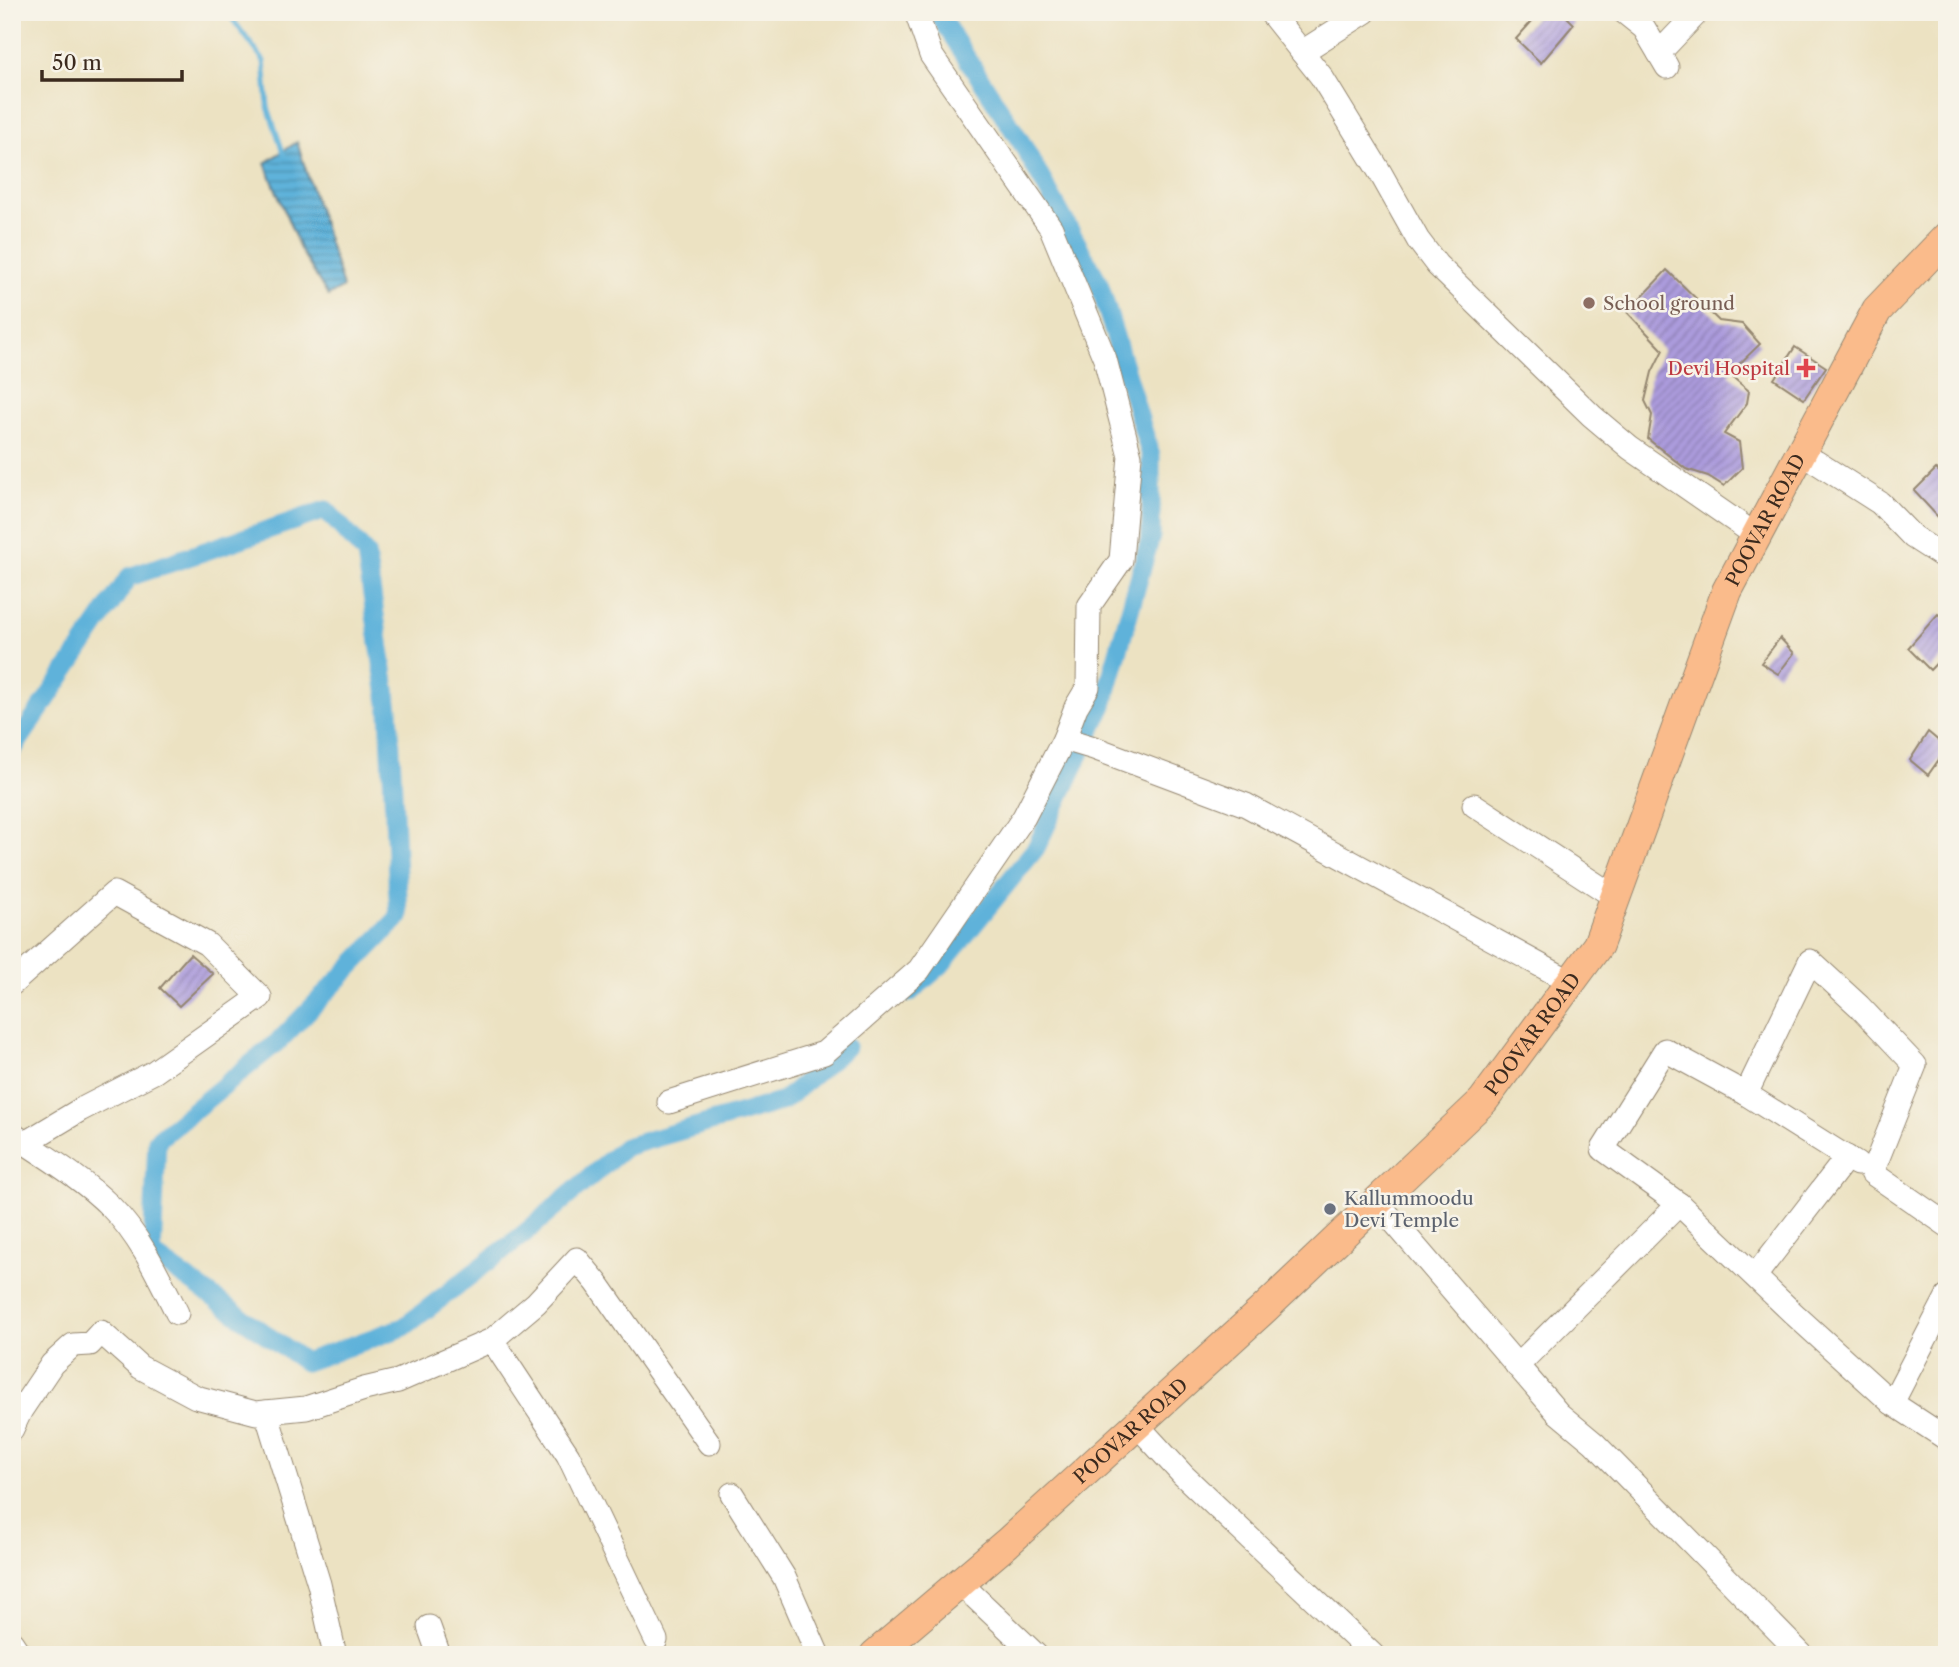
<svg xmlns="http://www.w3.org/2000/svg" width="1959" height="1667" viewBox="0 0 1959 1667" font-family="'Libre Caslon Text',serif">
  <defs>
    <pattern id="water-rules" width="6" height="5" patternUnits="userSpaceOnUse" patternTransform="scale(1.75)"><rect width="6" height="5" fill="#5eb2da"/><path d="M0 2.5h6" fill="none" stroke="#4f91b0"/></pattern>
    <pattern id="building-hatch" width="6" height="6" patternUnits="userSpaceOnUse" patternTransform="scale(1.75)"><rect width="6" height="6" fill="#ac9bdd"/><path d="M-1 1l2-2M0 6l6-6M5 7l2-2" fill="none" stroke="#8d7fb3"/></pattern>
  </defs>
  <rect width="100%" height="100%" fill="#f7f3e8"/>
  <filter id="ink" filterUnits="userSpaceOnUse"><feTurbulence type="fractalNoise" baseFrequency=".0143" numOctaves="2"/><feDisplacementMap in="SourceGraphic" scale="14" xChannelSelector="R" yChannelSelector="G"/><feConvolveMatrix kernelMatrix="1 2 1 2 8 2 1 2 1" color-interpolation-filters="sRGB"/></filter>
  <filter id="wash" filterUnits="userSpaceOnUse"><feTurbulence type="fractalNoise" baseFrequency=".00686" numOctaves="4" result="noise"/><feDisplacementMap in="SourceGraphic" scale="28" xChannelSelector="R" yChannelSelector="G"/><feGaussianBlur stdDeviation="1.57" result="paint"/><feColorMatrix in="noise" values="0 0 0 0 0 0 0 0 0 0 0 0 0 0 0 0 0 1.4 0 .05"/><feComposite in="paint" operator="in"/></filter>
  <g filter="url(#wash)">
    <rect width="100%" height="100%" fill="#ece2c2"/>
    <path fill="url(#water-rules)" stroke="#4c6e7c" stroke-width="2" d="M297 142 343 287 328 296 300 249 265 163Z"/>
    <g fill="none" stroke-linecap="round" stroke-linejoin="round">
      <path stroke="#5eb2da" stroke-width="5" d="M227 12 264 61 268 107 284 155"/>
      <g stroke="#5eb2da" stroke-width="19">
        <path d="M12 751 129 577 326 510 366 554 389 710 399 917 280 1040 157 1140 152 1254 305 1362 404 1327 525 1233 625 1147 783 1101 846 1047"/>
        <path d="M909 993 941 965 1036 848 1103 705 1151 536V456L1099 283 1021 142 937 12"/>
      </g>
    </g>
    <g id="blocks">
      <g fill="url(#building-hatch)">
        <path d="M1540 12H1562L1574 24 1541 63 1516 39Z"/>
        <path d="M1667 270 1719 321 1742 324 1760 344 1729 374 1749 391 1747 403 1724 434 1739 442 1742 468 1724 486 1708 476 1686 469 1648 439 1652 415 1645 401 1652 372 1663 350 1627 312Z"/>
        <path d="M1795 347 1826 367 1804 399 1774 379Z"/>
        <path d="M1936 469 1947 479V508L1938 517 1914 491Z"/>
        <path d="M1938 614 1947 622V652L1930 670 1908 648Z"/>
        <path d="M1780 638 1794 653 1778 674 1761 663Z"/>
        <path d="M1928 732 1947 748 1928 775 1910 760Z"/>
        <path d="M190 954 213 974 179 1006 160 988Z"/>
      </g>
    </g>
  </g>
  <g filter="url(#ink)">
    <use href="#blocks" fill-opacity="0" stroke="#948670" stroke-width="2"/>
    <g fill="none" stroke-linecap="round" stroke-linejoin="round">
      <defs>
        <g id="minor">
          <path d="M1270 12 1321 76 1381 174 1418 240 1437 265 1592 416 1630 448 1757 536"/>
          <path d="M1624 12 1644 28 1667 67"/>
          <path d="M1302 52 1365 12"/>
          <path d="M1659 53 1698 12"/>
          <path d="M1800 455 1816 462 1880 503 1913 537 1947 559"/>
          <path d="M1064 739 1094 748 1246 805 1571 982"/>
          <path d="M1474 805 1615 897"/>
          <path d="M12 984 114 893 207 944 260 997 154 1072 80 1110 25 1143"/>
          <path d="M1746 1094 1857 1164"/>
          <path d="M669 1102 824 1053 919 970 1024 817 1064 739 1076 707 1088 687 1089 606 1121 560 1130 456 1105 359 1051 228 931 55 916 12"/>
          <path d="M15 1136C48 1158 83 1179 111 1207 140 1236 159 1277 177 1313"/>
          <path d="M1377 1202 1558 1413 1594 1443 1802 1655"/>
          <path d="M1947 1225 1872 1173 1915 1065 1859 1006 1810 961 1746 1094 1665 1050 1603 1149 1679 1204 1794 1314 1892 1403 1947 1439"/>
          <path d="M1755 1276 1847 1157"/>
          <path d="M492 1340 568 1455 656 1640"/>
          <path d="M1517 1366 1679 1204"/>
          <path d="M1892 1403 1947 1297"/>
          <path d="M266 1412 319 1584 335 1655"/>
          <path d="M1137 1425 1183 1475 1373 1655"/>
          <path d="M12 1429 21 1410 52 1364 73 1345 90 1344 101 1332 140 1367 196 1397 256 1413 306 1408 364 1389 398 1381 492 1340 536 1303 577 1259 597 1283 709 1443"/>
          <path d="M732 1494 784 1577 818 1655"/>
          <path d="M960 1583 1036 1655"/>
          <path d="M429 1627 439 1655"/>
          <path d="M12 1643 20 1655"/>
        </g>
        <g id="major">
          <path id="s1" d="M875 1655 1007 1543 1264 1309 1483 1101 1598 945 1727 591 1877 310 1947 237"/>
        </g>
      </defs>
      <use href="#minor" stroke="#948670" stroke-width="25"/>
      <use href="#major" stroke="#948670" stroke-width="32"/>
      <use href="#minor" stroke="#fff" stroke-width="23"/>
      <use href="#major" stroke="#fabb8b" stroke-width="30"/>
    </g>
  </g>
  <circle fill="#8d6e63" stroke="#f7f3e8" stroke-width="2.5" cx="1589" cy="303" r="7"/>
  <path fill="#e0444e" stroke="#f7f3e8" stroke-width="2.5" d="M1802.5 357.5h7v7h7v7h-7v7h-7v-7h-7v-7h7z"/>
  <circle fill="#6b7280" stroke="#f7f3e8" stroke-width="2.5" cx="1330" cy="1209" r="7"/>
  <g text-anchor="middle" stroke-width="5" stroke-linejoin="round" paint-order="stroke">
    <g font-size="19" fill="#785e54" stroke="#f7f3e8" text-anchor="start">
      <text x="1603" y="310">School ground</text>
    </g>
    <g font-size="19" fill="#be3a42" stroke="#f7f3e8" text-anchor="end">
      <text x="1790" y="375">Devi Hospital</text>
    </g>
    <g font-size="19" fill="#3b2a1e" stroke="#f7f3e8">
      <text dy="7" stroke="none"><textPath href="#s1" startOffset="1474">POOVAR ROAD</textPath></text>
      <text dy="7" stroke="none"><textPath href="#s1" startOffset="906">POOVAR ROAD</textPath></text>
      <text dy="7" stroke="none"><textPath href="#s1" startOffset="340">POOVAR ROAD</textPath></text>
    </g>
    <g font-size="19" fill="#5b616d" stroke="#f7f3e8" text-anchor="start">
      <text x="1344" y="1205">Kallummoodu<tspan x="1344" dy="22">Devi Temple</tspan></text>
    </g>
  </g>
  <rect width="1959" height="1667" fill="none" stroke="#f7f3e8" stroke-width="42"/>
  <path d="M42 70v10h140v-10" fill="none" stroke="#3b2a1e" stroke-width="3.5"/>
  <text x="52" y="70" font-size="21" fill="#3b2a1e" stroke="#f7f3e8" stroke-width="5" paint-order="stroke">50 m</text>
</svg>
